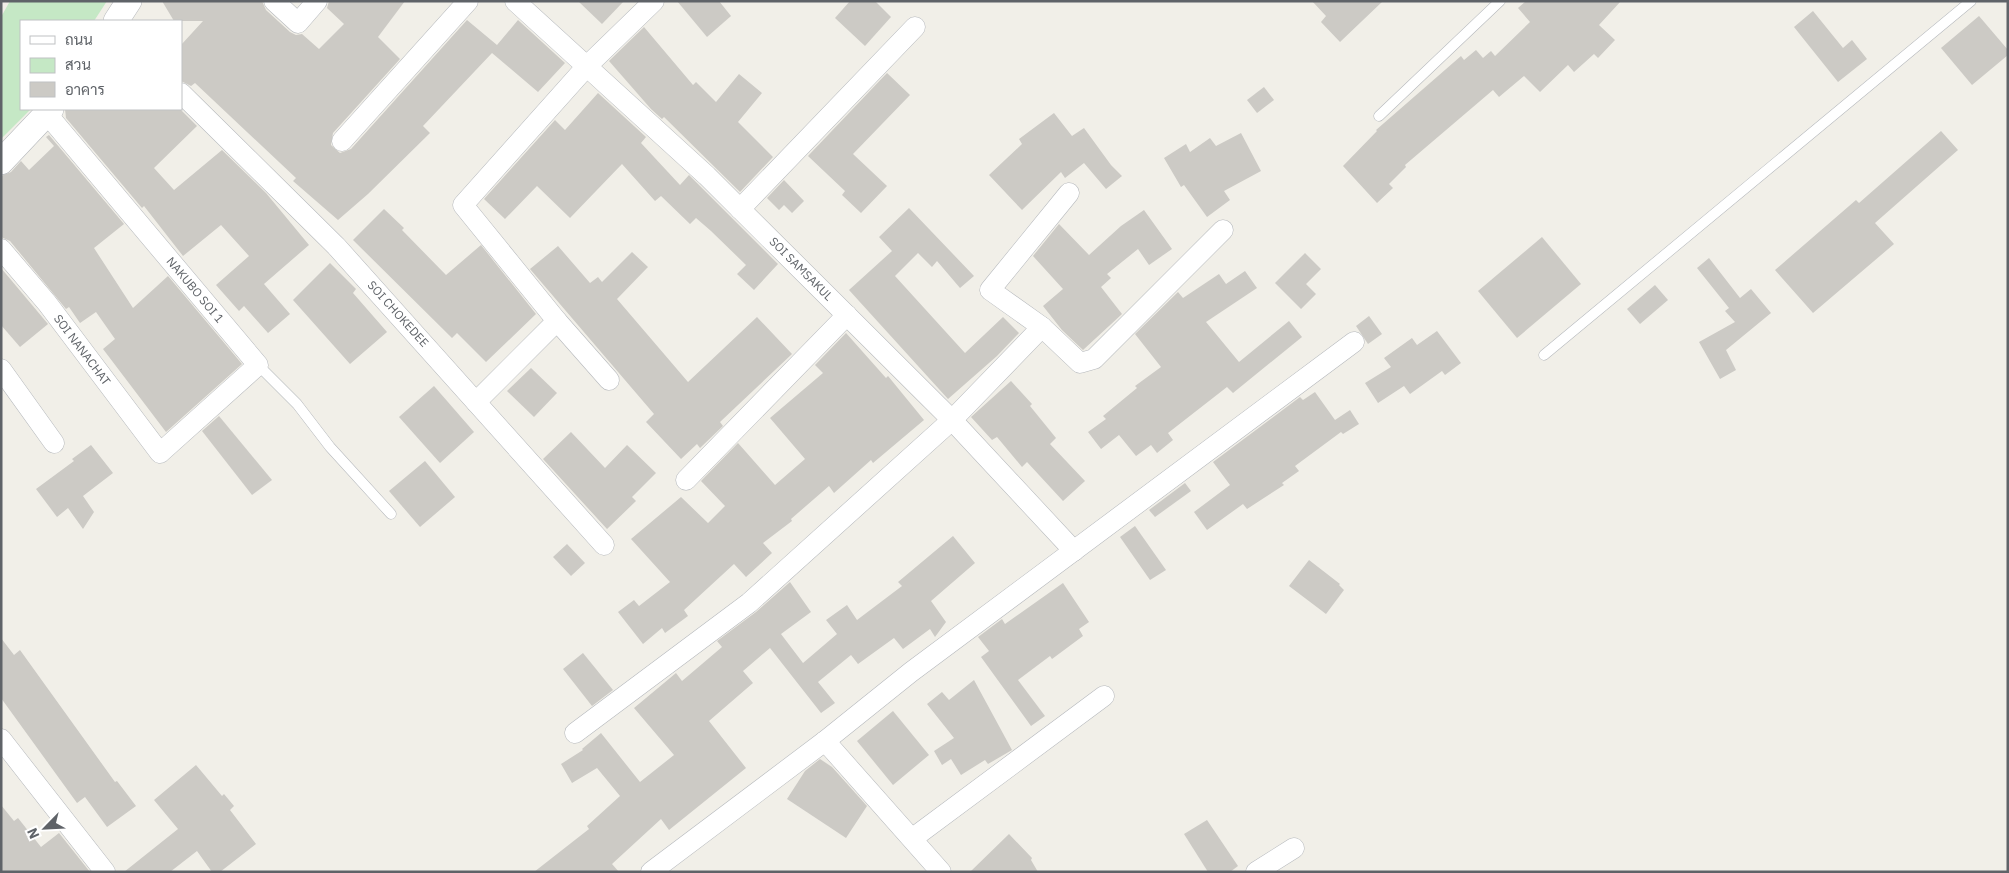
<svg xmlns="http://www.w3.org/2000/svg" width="2009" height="873" viewBox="0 0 2009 873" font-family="'IBM Plex Sans',Sarabun,sans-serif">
  <rect width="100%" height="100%" fill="#f1efe8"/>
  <path fill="#c5e8c5" d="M10 1H107L94 21H21V109H31L1 139V17Z"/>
  <g fill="#cccac5">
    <path d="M162 1H262L266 10 290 32 296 35 302 34 319 49 344 24 327 8 329 1H405L378 37 400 59 333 133 331 145 340 153 351 149 467 20 497 45 518 20 565 63 538 92 492 53 423 126 430 133 368 194 338 220 293 181 296 178 195 83 191 86 181 81V45L203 21H174Z"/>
    <path d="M578 1H624L602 24Z"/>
    <path d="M677 1H719L731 16 707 37Z"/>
    <path d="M850 1H875L891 17 865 46 835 18Z"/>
    <path d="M1312 1H1383L1340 42 1321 22 1326 16Z"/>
    <path d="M1526 1H1621L1599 25 1615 40 1598 58 1594 54 1574 72 1568 65 1540 92 1524 76 1499 97 1493 90 1405 165 1406 167 1389 184 1393 188 1377 203 1343 166 1377 131 1376 130 1461 56 1464 60 1476 50 1483 58 1491 51 1495 56 1530 22 1518 8Z"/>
    <path d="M1813 11 1843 48 1852 40 1867 59 1838 82 1794 27Z"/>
    <path d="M1979 16 2008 50V55L1972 85 1941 48Z"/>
    <path d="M644 27 693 85 696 82 716 102 739 74 762 93 738 122 773 157 740 192 664 117 662 119 651 109 609 61Z"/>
    <path d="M887 73 910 95 853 154 887 186 861 213 842 195 845 191 808 156Z"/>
    <path d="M1264 87 1274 100 1257 113 1247 100Z"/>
    <path d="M598 93 646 137 641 143 680 185 689 175 778 264 754 290 737 274 746 265 711 231 696 218 690 224 661 196 655 201 622 164 570 218 537 186 505 219 484 199 555 120 565 130Z"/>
    <path d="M65 109H180L197 126 154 168 174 190 222 150 266 193 309 245 264 284 290 314 268 333 244 306 239 311 216 285 249 256 221 225 183 256 144 206 142 208 66 118Z"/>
    <path d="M1054 113 1072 136 1084 128 1111 165 1122 176 1106 189 1084 163 1065 178 1061 172 1022 210 989 175 1022 144 1019 139Z"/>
    <path d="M1941 131 1958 150 1875 223 1894 244 1813 313 1775 270 1856 200 1859 203Z"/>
    <path d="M1241 133 1261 171 1224 191 1230 200 1207 217 1184 185 1181 187 1164 158 1186 144 1190 152 1210 138 1216 146Z"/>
    <path d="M49 135 124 224 94 248 133 308 168 276 242 364 166 432 103 349 115 339 96 312 80 323 69 307 66 309 10 241 1 237V176L11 172 21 161 29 170 54 146 46 137Z"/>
    <path d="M784 180 804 201 792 213 784 205 779 210 767 198Z"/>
    <path d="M909 208 974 276 960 288 937 261 932 267 918 253 895 276 965 353 1003 317 1019 333 997 356 948 399 849 290 892 251 879 237Z"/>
    <path d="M384 209 404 228 402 230 446 275 481 245 536 314 486 362 457 333 452 338 353 240Z"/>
    <path d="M1144 210 1172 249 1149 265 1138 249 1107 274 1111 278 1101 287 1122 314 1083 350 1062 330 1043 306 1063 289 1033 256 1059 224 1089 255 1121 226Z"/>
    <path d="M1542 237 1581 284 1517 338 1478 291Z"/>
    <path d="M558 246 590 283 598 277 602 282 632 252 648 267 617 299 688 382 757 317 792 354 720 422 723 426 700 448 697 444 681 459 646 422 654 414 530 269Z"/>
    <path d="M1305 253 1321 269 1306 284 1316 294 1301 309 1275 283Z"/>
    <path d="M1709 258 1740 298 1751 289 1771 313 1726 350 1736 370 1720 379 1699 342 1735 322 1725 311 1729 308 1697 268Z"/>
    <path d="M330 263 356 289 353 293 387 332 350 364 293 300Z"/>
    <path d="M1 268 48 324 20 347 1 325Z"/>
    <path d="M1245 271 1257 288 1206 322 1239 362 1289 321 1302 337 1233 393 1227 387 1168 433 1173 440 1157 453 1151 445 1136 456 1119 435 1101 449 1088 432 1106 419 1103 416 1137 388 1135 386 1161 367 1135 334 1178 292 1183 298 1219 274 1226 284Z"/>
    <path d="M1655 285 1668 300 1640 324 1627 309Z"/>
    <path d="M1369 316 1382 334 1368 344 1356 326Z"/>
    <path d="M1437 331 1461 363 1445 375 1442 371 1410 394 1404 386 1378 403 1365 383 1391 367 1384 358 1412 338 1417 345Z"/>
    <path d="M846 333 886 378 888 376 924 420 873 463 871 460 834 493 829 486 791 519 792 521 763 543 772 553 746 577 734 564 684 610 688 616 665 633 662 628 643 644 618 612 634 600 639 606 670 582 631 539 681 497 708 523 725 506 701 481 738 443 775 485 805 459 770 418 823 373 815 365Z"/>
    <path d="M531 368 557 393 534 417 507 391Z"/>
    <path d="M1011 381 1032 404 1030 406 1056 438 1050 444 1085 481 1063 501 1027 462 1022 467 997 437 992 440 971 417Z"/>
    <path d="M434 386 474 432 440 463 399 417Z"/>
    <path d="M1315 392 1335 420 1350 410 1359 424 1343 434 1341 432 1295 466 1299 471 1282 483 1284 485 1247 509 1243 504 1207 530 1194 512 1230 485 1213 462 1300 397 1303 400Z"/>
    <path d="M219 416 272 480 252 495 202 431Z"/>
    <path d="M571 432 605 468 627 445 656 473 632 497 636 501 607 529 543 459Z"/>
    <path d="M91 445 113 473 83 496 94 512 83 529 68 508 57 517 36 489 74 461 72 459Z"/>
    <path d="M425 461 455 497 420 527 389 491Z"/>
    <path d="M1185 483 1191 491 1155 517 1149 510Z"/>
    <path d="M1135 526 1166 570 1150 580 1120 537Z"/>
    <path d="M953 536 975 563 931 601 946 622 935 637 930 629 903 649 894 638 858 664 851 655 818 682 835 703 821 713 770 648 743 671 753 683 709 721 746 768 669 830 661 819 612 864 619 872H534L589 829 587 826 620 796 597 768 572 783 561 764 583 750 582 749 601 733 640 782 674 755 634 708 676 673 682 681 722 647 717 641 756 612 790 582 811 612 781 634 803 663 837 634 826 620 847 605 857 620 902 586 898 582Z"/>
    <path d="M567 544 585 563 571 576 553 557Z"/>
    <path d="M1309 560 1340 584 1339 585 1344 590 1326 614 1289 586Z"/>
    <path d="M1063 583 1089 622 1079 629 1083 636 1052 659 1050 656 1018 680 1045 716 1031 726 981 657 989 651 978 637 1002 619 1005 624Z"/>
    <path d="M1 638 14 655 20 650 115 782 117 781 136 806 107 827 85 797 77 803 1 698Z"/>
    <path d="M583 653 613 690 592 706 563 669Z"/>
    <path d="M974 680 1012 750 988 764 985 760 961 775 951 759 942 765 934 751 954 738 927 704 942 692 949 700Z"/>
    <path d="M893 711 929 755 893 785 857 741Z"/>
    <path d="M820 759 832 767 867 806 846 838 787 799 805 771Z"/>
    <path d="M196 765 222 796 224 794 234 806 230 810 256 844 220 872H212L197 851 170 872H124L178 829 154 800Z"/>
    <path d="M1 805 14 821 18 818 41 847 59 833 90 872H1Z"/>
    <path d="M1207 820 1238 866 1230 872H1208L1184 834Z"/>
    <path d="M1009 834 1032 858 1031 860 1038 872H970Z"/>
  </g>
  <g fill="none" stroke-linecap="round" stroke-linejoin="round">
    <defs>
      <g id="service">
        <path d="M1379 116 1500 1"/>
        <path d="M1544 355 1971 1"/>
        <path d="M258 365 297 404 330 447 391 514"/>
      </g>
      <g id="minor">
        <path d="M274 1 298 23 317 1"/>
        <path d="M515 1 707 176 952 420 1074 551"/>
        <path d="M181 93 336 246 604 545"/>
        <path d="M342 141 468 1"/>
        <path d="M1069 193 990 290 1042 327 1080 363 1094 359 1223 230"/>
        <path d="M740 209 915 27"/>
        <path d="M1 249 47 303 160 453 258 365 47 114"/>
        <path d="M557 321 609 380"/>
        <path d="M1 369 54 443"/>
        <path d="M476 402 557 321 463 205 587 66 654 1"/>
        <path d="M686 480 847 315"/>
        <path d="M575 733 749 603 952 420 1042 327"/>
        <path d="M1 739 105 872"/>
        <path d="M825 741 941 872"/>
        <path d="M913 838 1104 696"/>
        <path d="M651 872 825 741 911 672 1354 342"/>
        <path d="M1256 872 1294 848"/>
      </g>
      <g id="tertiary">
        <path d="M116 21 129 1"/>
        <path d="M1 162 51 109"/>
      </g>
    </defs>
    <use href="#service" stroke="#b5b8bc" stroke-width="11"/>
    <use href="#minor" stroke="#b5b8bc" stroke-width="21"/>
    <use href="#tertiary" stroke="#b5b8bc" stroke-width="26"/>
    <use href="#service" stroke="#fff" stroke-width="10"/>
    <use href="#minor" stroke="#fff" stroke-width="20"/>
    <use href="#tertiary" stroke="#fff" stroke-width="25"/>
  </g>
  <g text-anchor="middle" stroke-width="5" stroke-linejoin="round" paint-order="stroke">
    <g font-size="12" fill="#5f6368" stroke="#fff">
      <text transform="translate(801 269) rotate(45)" y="4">SOI SAMSAKUL</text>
      <text transform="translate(195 290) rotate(50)" y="4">NAKUBO SOI 1</text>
      <text transform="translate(398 314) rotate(48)" y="4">SOI CHOKEDEE</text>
      <text transform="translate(82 350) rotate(53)" y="4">SOI NANACHAT</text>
    </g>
  </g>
  <rect width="2009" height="873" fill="none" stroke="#5f6368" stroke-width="5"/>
  <rect x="20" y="20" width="162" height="90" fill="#ffffff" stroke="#bfc1c3"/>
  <rect x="30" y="36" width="25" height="8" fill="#ffffff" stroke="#bfc1c3"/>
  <text x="65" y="45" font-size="15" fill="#5f6368">ถนน</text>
  <rect x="30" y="58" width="25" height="15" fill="#c5e8c5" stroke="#bfc1c3"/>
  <text x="65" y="70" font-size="15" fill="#5f6368">สวน</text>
  <rect x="30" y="82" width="25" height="15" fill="#cccac5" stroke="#bfc1c3"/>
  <text x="65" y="95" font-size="15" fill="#5f6368">อาคาร</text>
  <g transform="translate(45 828) rotate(246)" stroke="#ffffff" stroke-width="4" paint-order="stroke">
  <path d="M0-4L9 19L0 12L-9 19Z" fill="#5f6368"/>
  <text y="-8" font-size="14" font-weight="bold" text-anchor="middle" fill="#5f6368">N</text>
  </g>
</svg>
